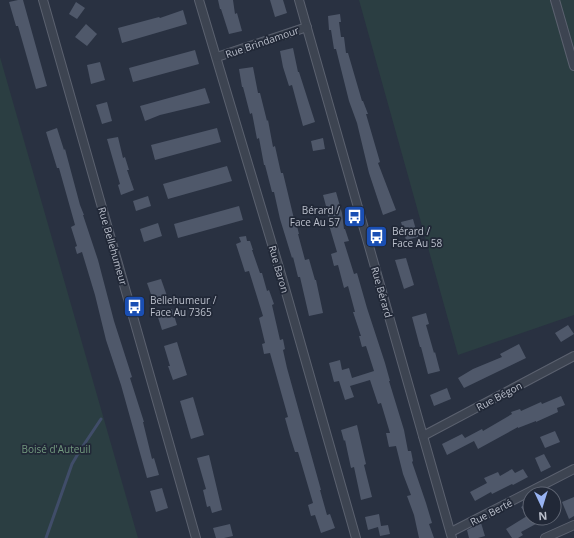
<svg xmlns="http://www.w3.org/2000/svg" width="574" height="538" viewBox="0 0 574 538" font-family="'Open Sans',sans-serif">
  <rect width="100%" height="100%" fill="#293141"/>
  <g fill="#2b3e42">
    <path d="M359 0H574V315L458 355Z"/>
    <path d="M0 57 138 538H0Z"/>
  </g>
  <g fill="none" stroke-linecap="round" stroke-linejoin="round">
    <path stroke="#404d69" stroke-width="3" d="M46 538 72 464 79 452 101 419"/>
  </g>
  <g fill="#4f586a">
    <path d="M18 0H23L47 86 36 89 18 26H16L9 2Z"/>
    <path d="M218 0H233L235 14 237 13 242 31 229 34 221 9H220Z"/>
    <path d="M270 0H283L287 13 275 17Z"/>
    <path d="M76 2 85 8 77 19 69 14Z"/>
    <path d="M183 10 187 24 122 43 118 28 159 17 160 18Z"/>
    <path d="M340 14 341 22H339L341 37H344L346 53H348L362 101H363L368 114H366L380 162 378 163 396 210 383 215 369 173 357 123 349 101 336 49H334L331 30H329L328 16Z"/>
    <path d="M86 24 97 34 87 46 75 37Z"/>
    <path d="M293 48 298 72H299L315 122 303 126 292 85 289 86 283 67 280 51Z"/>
    <path d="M195 50 199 64 133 82 129 68Z"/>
    <path d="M100 62 105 80 91 84 87 65Z"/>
    <path d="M253 67 258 93H260L267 121 268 120 273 147 275 146 281 173H283L295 223 296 222 299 234H298L305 260 309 259 315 280H316L323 313 309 316 300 277H298L293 257 292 258 280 219 274 192H272L265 165H264L259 138 257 139 252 113 250 114 243 87H242L239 69Z"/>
    <path d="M205 88 210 103 160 115 145 121 140 106Z"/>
    <path d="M107 102 112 121 102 124 96 105Z"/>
    <path d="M57 128 64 150 65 149 80 205 84 215H83L98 260 114 321 132 377 130 378 144 422H143L152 459 154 458 159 475 147 478 121 385 106 340 95 295 82 252 77 254 75 247 77 246 71 227 75 225 59 168H57L46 132Z"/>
    <path d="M217 128 221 142 155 160 151 145Z"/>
    <path d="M118 137 123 158 125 157 129 170H127L134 190 121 195 118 185 120 184 107 139Z"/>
    <path d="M323 138 325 149 313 151 311 141Z"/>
    <path d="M227 166 232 181 168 199 163 184Z"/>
    <path d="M336 192 342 213 344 229H345L349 241 344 242 354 274 357 273 367 308 385 363 390 381H389L404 430 408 451H411L413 461 412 462 426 503 432 523 429 524 434 538H419L414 515 407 496 411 495 403 474 396 446 389 447 386 433H390L381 403 378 404 370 380 350 386 354 397 345 400 339 381 334 382 329 363 340 360 342 370 349 368 352 378 374 371 366 346 362 347 359 336H361L353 312H355L348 286 344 288 338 265 334 266 331 254 337 252 329 225 327 206H326L323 195Z"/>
    <path d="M148 196 151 206 136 211 133 201Z"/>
    <path d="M239 206 243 220 178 238 174 224Z"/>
    <path d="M413 219 418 237 406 240 401 222Z"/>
    <path d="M158 223 162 236 144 242 140 229Z"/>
    <path d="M246 236 247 241H250L253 250H252L260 273H262L267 291 269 290 274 304 272 305 280 340 283 339 285 349 283 350 287 368 321 490H320L327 515 330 514 335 528 321 533 315 515 311 516 308 505 313 503 298 452H295L290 436 285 418 288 417 270 353 264 354 262 344 265 343 259 318 263 316 249 271 245 272 236 244 241 242 239 237Z"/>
    <path d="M406 258 414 285 404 289 395 260Z"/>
    <path d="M161 279 167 296 153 300 147 283Z"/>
    <path d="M172 309 177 325 162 330 157 314Z"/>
    <path d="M426 313 429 324 426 325 434 353 435 352 440 371 428 374 421 347H420L412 317Z"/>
    <path d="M568 325 574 334 561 342 555 333Z"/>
    <path d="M177 342 187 375 173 380 168 366H170L164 346Z"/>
    <path d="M519 344 526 358 464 388 458 378 473 369 502 357 500 354Z"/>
    <path d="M447 388 451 399 434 406 430 395Z"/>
    <path d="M561 396 565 405 557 408 558 412 536 422V421L518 428V427L478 449 474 441 447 455 442 444 462 434 465 438 482 429 483 431 512 414 511 412 520 409 521 411 541 402 542 404Z"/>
    <path d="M193 397 204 435 191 439 180 401Z"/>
    <path d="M357 425 366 464 364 465 372 497 361 500 354 467 351 468 345 440 344 441 341 430Z"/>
    <path d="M555 431 560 442 545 448 540 437Z"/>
    <path d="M544 454 551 467 541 472 535 458Z"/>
    <path d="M209 455 222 510 212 513 210 506 207 507 203 490 206 489 197 458Z"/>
    <path d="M512 469 515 473 523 469 528 477 513 485 512 484 492 494 491 492 475 501 470 492 487 483 484 478 498 472 500 476Z"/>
    <path d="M162 488 168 508 156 512 150 491Z"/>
    <path d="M574 497V516L569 519 562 502Z"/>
    <path d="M530 502V518H547L521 532 523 535 518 538H512L506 529 527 516 521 507Z"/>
    <path d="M379 514 381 526 388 525 390 534 380 536 378 527 368 530 365 517Z"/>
    <path d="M481 523 485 536 478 538H469L467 530Z"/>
    <path d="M230 524 233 536 224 538H216L213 528Z"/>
  </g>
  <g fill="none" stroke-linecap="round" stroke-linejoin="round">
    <defs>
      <g id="minor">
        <path d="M43 0 196 538"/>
        <path d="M199 0 280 271 356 538"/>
        <path d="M299 0 452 538"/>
        <path d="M555 0 574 66"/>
        <path d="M217 57 307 27"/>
        <path d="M423 436 574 356"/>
        <path d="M451 532 574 469"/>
        <path d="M545 538 574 525"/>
      </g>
    </defs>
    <use href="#minor" stroke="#5b616f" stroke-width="10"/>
    <use href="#minor" stroke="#3d4451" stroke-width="8"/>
  </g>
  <defs>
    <symbol id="bus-square" viewBox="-11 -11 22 22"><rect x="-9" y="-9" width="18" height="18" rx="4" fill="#1a4fb4" stroke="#212837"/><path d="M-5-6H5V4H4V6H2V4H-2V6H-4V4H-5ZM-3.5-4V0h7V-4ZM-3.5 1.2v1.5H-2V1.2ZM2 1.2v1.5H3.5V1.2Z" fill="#fff"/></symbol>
  </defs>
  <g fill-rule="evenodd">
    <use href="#bus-square" x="342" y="204" width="25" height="25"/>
    <use href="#bus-square" x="364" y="224" width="25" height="25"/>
    <use href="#bus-square" x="122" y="294" width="25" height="25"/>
  </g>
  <g text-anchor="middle" stroke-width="3.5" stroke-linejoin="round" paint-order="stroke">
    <g font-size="10" fill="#babfcb" stroke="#212837">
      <text transform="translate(262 42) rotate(-19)" y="4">Rue Brindamour</text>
      <text transform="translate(113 246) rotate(74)" y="4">Rue Bellehumeur</text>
      <text transform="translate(279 269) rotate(74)" y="4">Rue Baron</text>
      <text transform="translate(382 292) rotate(74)" y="4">Rue Bérard</text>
      <text transform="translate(499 396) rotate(-28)" y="4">Rue Bégon</text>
      <text transform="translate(491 512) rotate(-27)" y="4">Rue Berté</text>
    </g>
    <g font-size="10" fill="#babfcb" stroke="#212837" text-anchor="start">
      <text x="340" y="214" text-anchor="end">Bérard /<tspan x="340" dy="12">Face Au 57</tspan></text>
      <text x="392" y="235">Bérard /<tspan x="392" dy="12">Face Au 58</tspan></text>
      <text x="150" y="304">Bellehumeur /<tspan x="150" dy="12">Face Au 7365</tspan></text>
    </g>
    <g font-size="10" fill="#739a7f" stroke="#212837">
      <text x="56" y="453">Boisé d'Auteuil</text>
    </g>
  </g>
  <g transform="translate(542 506) rotate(176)"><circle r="19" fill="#212837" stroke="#5e6472"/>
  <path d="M0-3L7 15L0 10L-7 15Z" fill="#98b3f2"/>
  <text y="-6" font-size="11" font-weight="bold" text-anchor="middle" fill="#babfcb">N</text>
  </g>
</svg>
